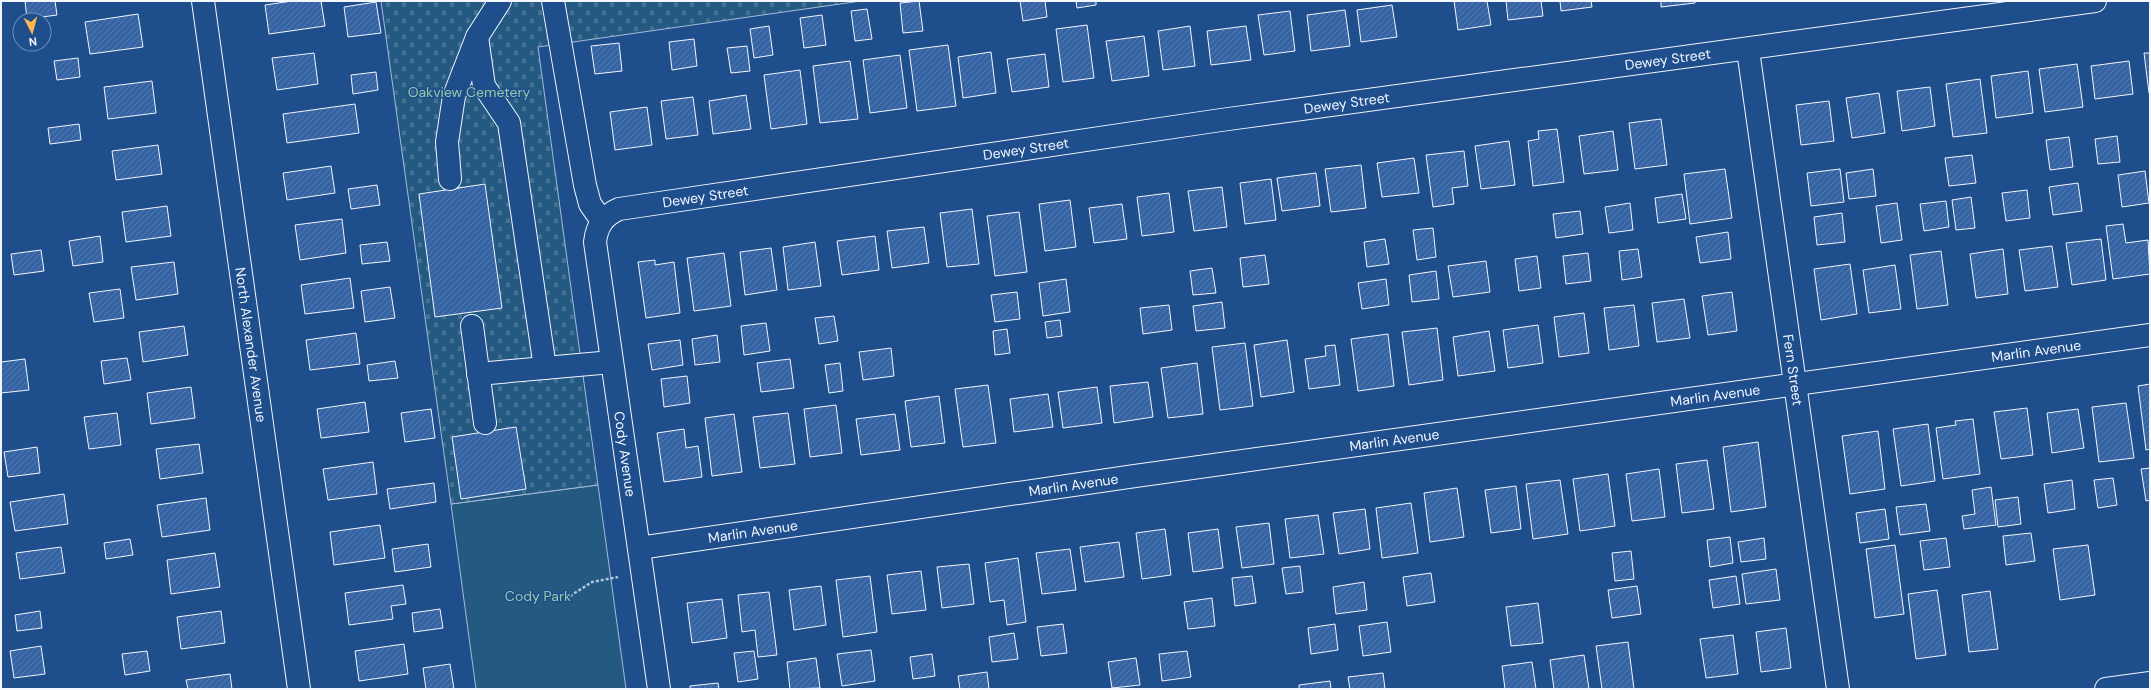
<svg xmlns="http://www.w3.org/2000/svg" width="2151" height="690" viewBox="0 0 2151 690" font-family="'DM Sans',sans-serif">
  <defs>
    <pattern id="cemetery-stones" width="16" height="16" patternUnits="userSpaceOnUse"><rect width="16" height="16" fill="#245a82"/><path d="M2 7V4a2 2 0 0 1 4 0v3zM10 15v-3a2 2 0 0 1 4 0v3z" fill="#447295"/></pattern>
    <pattern id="building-hatch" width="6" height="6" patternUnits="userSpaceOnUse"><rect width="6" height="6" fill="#3563a3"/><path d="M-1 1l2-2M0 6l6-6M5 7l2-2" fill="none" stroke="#537ab1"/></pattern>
  </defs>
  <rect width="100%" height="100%" fill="#1f4e8c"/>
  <path fill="#245a82" stroke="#a8bbd7" d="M598 485 626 689H476L451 504Z"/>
  <path fill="url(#cemetery-stones)" stroke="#a8bbd7" d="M381 1H861L538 47 598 485 451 504Z"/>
  <g fill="url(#building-hatch)" stroke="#f2f6ff">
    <path d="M25 1H55L57 15 27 19Z"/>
    <path d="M292 1H321L325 26 269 34 265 5Z"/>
    <path d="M919 1 923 31 903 33 900 3Z"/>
    <path d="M1020 1H1045L1047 17 1023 21Z"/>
    <path d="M1076 1H1096V5L1077 8Z"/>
    <path d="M1454 1H1487L1491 25 1458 30Z"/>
    <path d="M1506 1H1541L1543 16 1508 20Z"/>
    <path d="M1560 1H1591L1592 7 1561 11Z"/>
    <path d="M1661 1H1695V3L1661 7Z"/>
    <path d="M376 2 381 33 348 37 344 7Z"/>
    <path d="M1392 5 1397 37 1361 42 1357 10Z"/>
    <path d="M867 9 872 39 855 41 851 11Z"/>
    <path d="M1345 10 1350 46 1311 51 1307 15Z"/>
    <path d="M1290 11 1295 51 1264 55 1258 15Z"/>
    <path d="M138 14 143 47 90 54 85 22Z"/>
    <path d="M822 15 826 45 804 48 800 18Z"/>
    <path d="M1087 25 1094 78 1063 82 1056 29Z"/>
    <path d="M769 26 773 55 754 58 750 29Z"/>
    <path d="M1190 26 1195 66 1163 70 1158 31Z"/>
    <path d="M1246 26 1251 60 1211 65 1207 31Z"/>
    <path d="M1144 36 1149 76 1112 81 1106 41Z"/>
    <path d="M694 39 697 66 672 70 669 42Z"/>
    <path d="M619 43 622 71 595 74 591 46Z"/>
    <path d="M948 45 956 106 917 111 909 50Z"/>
    <path d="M747 46 750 71 731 73 727 48Z"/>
    <path d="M991 52 996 93 963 98 958 57Z"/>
    <path d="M314 53 318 84 277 90 272 58Z"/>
    <path d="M2144 53H2150V93H2149Z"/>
    <path d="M1045 54 1049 87 1012 92 1007 59Z"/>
    <path d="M900 55 907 108 870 113 863 60Z"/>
    <path d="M78 58 80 77 57 80 54 61Z"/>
    <path d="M850 61 858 119 820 123 813 66Z"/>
    <path d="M2129 61 2133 94 2095 99 2091 66Z"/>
    <path d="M2077 64 2083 107 2045 112 2039 69Z"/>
    <path d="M800 70 807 124 771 129 764 75Z"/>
    <path d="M2028 71 2033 113 1996 118 1991 76Z"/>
    <path d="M376 72 378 90 353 94 351 75Z"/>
    <path d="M1980 79 1987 133 1953 137 1946 84Z"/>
    <path d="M152 81 156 113 108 119 104 87Z"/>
    <path d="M1930 87 1935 126 1902 131 1897 91Z"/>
    <path d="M1879 93 1885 133 1852 138 1846 98Z"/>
    <path d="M746 95 751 129 713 134 709 101Z"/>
    <path d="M693 97 698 135 666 139 661 101Z"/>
    <path d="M1829 101 1834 141 1801 145 1796 105Z"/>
    <path d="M355 104 359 133 287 143 283 114Z"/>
    <path d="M647 107 652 145 615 150 610 112Z"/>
    <path d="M1661 119 1667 165 1635 169 1629 123Z"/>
    <path d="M79 124 81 140 50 144 48 128Z"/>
    <path d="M1557 129 1564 182 1533 186 1528 141 1539 139 1538 131Z"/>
    <path d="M1613 131 1618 170 1584 174 1579 136Z"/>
    <path d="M2117 136 2120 162 2098 164 2095 139Z"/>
    <path d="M2069 137 2073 167 2050 170 2046 140Z"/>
    <path d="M1509 141 1515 185 1481 189 1475 146Z"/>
    <path d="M158 145 162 174 116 180 112 151Z"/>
    <path d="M1464 151 1468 186 1452 188 1454 204 1433 207 1426 155Z"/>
    <path d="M1972 155 1976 183 1949 186 1945 158Z"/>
    <path d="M1414 158 1419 193 1382 197 1377 163Z"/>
    <path d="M1361 165 1366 208 1331 212 1325 169Z"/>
    <path d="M331 166 335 193 287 200 283 173Z"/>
    <path d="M1725 169 1732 218 1690 224 1684 174Z"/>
    <path d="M1840 169 1844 202 1811 206 1807 173Z"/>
    <path d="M1873 169 1876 196 1849 199 1846 173Z"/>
    <path d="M2145 171 2149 203 2122 207 2118 175Z"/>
    <path d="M1316 173 1320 206 1282 211 1277 178Z"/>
    <path d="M1271 179 1276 220 1245 224 1240 183Z"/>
    <path d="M2078 183 2082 211 2053 215 2049 187Z"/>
    <path d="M485 184 502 308 435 317 419 194Z"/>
    <path d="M377 185 380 205 351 209 348 189Z"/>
    <path d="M1222 187 1227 227 1194 231 1188 191Z"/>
    <path d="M2027 190 2030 218 2006 221 2002 193Z"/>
    <path d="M1169 193 1174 232 1142 236 1137 197Z"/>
    <path d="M1682 194 1686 219 1658 223 1655 198Z"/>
    <path d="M1971 197 1975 228 1956 230 1952 200Z"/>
    <path d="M1070 200 1076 247 1045 251 1039 204Z"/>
    <path d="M1946 201 1949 227 1924 231 1920 204Z"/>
    <path d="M1630 203 1633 230 1609 233 1605 207Z"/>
    <path d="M1897 203 1902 240 1881 243 1876 206Z"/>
    <path d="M1122 204 1127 239 1094 243 1089 208Z"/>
    <path d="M167 206 171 236 126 242 122 212Z"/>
    <path d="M972 209 979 264 947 267 940 213Z"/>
    <path d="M1580 211 1583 234 1556 238 1553 214Z"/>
    <path d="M1019 212 1027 272 995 276 987 216Z"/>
    <path d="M1842 213 1845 242 1817 245 1814 217Z"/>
    <path d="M342 219 346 253 300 260 295 225Z"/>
    <path d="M2123 224 2126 243 2148 240 2150 274 2113 279 2106 226Z"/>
    <path d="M924 227 929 263 892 268 887 231Z"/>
    <path d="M1433 228 1436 257 1417 260 1413 230Z"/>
    <path d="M1728 232 1731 259 1700 263 1696 237Z"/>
    <path d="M100 236 103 262 73 266 69 241Z"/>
    <path d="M875 236 879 270 842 275 837 241Z"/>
    <path d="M1385 239 1389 264 1367 267 1364 242Z"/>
    <path d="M2101 239 2106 280 2072 285 2066 243Z"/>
    <path d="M387 242 390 261 362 264 360 245Z"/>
    <path d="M815 242 821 286 788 290 783 247Z"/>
    <path d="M2052 246 2058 287 2025 291 2019 250Z"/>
    <path d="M771 248 777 290 745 295 740 252Z"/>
    <path d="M1638 249 1642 277 1622 280 1619 251Z"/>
    <path d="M2003 249 2008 294 1976 298 1970 254Z"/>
    <path d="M41 250 44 271 14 275 11 254Z"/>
    <path d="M1941 251 1948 305 1917 309 1910 255Z"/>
    <path d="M724 253 731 306 694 311 687 258Z"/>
    <path d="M1588 253 1591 281 1566 284 1563 256Z"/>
    <path d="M1265 255 1269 284 1243 287 1240 258Z"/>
    <path d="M1537 256 1541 288 1519 291 1515 259Z"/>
    <path d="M655 260V265L674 262 680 313 646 318 638 262Z"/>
    <path d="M1486 261 1490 292 1453 297 1448 266Z"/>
    <path d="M174 262 178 294 136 300 131 267Z"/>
    <path d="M1850 264 1857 314 1821 320 1814 269Z"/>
    <path d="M1895 265 1901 309 1869 313 1863 270Z"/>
    <path d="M1212 268 1216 293 1193 295 1190 271Z"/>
    <path d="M1436 271 1439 299 1412 302 1409 275Z"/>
    <path d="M350 278 354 308 305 314 301 285Z"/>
    <path d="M1066 279 1070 312 1043 316 1039 283Z"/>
    <path d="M1386 279 1389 305 1362 309 1358 283Z"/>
    <path d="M390 287 395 318 365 322 361 291Z"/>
    <path d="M120 289 124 318 94 322 89 293Z"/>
    <path d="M1017 292 1020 319 995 322 991 295Z"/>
    <path d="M1732 292 1737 331 1708 335 1702 296Z"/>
    <path d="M1684 299 1690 338 1657 342 1652 303Z"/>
    <path d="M1222 302 1225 328 1196 331 1193 306Z"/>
    <path d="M1169 305 1172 330 1143 334 1140 308Z"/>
    <path d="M1634 305 1639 346 1609 350 1604 308Z"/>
    <path d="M1584 313 1589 353 1559 357 1554 317Z"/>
    <path d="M834 316 838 341 819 344 815 318Z"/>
    <path d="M1060 320 1062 336 1047 338 1045 322Z"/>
    <path d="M766 323 770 351 744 355 741 326Z"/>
    <path d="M1538 325 1543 363 1508 368 1503 330Z"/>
    <path d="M184 326 188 355 143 362 139 332Z"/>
    <path d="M1437 328 1443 380 1409 385 1402 332Z"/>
    <path d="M1007 329 1010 353 995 355 993 331Z"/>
    <path d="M1489 331 1495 371 1458 376 1453 337Z"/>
    <path d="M356 333 360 364 310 370 306 340Z"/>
    <path d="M1388 334 1394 386 1358 391 1351 339Z"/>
    <path d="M717 335 720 362 695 365 692 339Z"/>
    <path d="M680 340 683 365 652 370 648 344Z"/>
    <path d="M1287 340 1294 392 1261 397 1254 345Z"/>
    <path d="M1245 343 1253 406 1220 410 1212 347Z"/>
    <path d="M1335 345 1340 385 1309 389 1305 359 1326 356 1325 346Z"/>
    <path d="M891 348 894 376 863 380 859 352Z"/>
    <path d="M127 358 131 380 104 384 101 361Z"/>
    <path d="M25 359 29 390 1 393V362Z"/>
    <path d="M790 359 794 388 761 392 757 363Z"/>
    <path d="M395 361 398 378 369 381 367 365Z"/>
    <path d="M840 363 843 391 829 393 825 365Z"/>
    <path d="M1197 363 1203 414 1168 418 1161 368Z"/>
    <path d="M687 376 690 403 664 407 661 379Z"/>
    <path d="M1148 382 1153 417 1114 423 1110 386Z"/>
    <path d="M2150 384V449L2146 450 2138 386Z"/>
    <path d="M988 385 996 443 963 447 955 389Z"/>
    <path d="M191 387 195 418 151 424 147 393Z"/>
    <path d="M1097 387 1102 423 1063 428 1058 392Z"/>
    <path d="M1048 394 1053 427 1014 432 1010 399Z"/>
    <path d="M939 396 945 443 911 447 905 401Z"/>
    <path d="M365 402 369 432 321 438 317 409Z"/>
    <path d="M2126 403 2134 458 2099 462 2092 407Z"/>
    <path d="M836 405 842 453 810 457 804 409Z"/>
    <path d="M2027 408 2033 455 2001 459 1994 412Z"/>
    <path d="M431 409 435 438 405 442 401 413Z"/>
    <path d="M2078 409 2084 448 2052 453 2047 413Z"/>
    <path d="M117 413 121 445 89 449 84 417Z"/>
    <path d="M788 413 795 464 760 468 753 417Z"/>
    <path d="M734 414 742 472 712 476 705 418Z"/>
    <path d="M895 414 900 450 861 455 856 419Z"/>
    <path d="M1973 419 1980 474 1943 479 1936 428 1956 425 1955 421Z"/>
    <path d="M1928 424 1935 481 1901 486 1893 429Z"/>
    <path d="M516 427 526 489 461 499 452 437Z"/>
    <path d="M684 429 686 448 698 446 702 477 664 482 657 433Z"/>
    <path d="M1878 431 1885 489 1850 494 1842 436Z"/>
    <path d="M1758 442 1766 507 1731 512 1723 447Z"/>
    <path d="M199 444 203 473 160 479 156 449Z"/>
    <path d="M37 447 40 473 8 477 4 452Z"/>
    <path d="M1707 460 1714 509 1682 513 1676 464Z"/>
    <path d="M373 462 377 494 328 500 323 469Z"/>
    <path d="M2150 468V500L2146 501 2141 469Z"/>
    <path d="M1659 469 1665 517 1632 521 1626 474Z"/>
    <path d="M1608 474 1615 526 1580 531 1573 479Z"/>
    <path d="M2113 478 2117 505 2098 508 2094 480Z"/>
    <path d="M1560 480 1568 534 1533 539 1526 484Z"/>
    <path d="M2072 480 2075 509 2048 513 2044 484Z"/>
    <path d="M434 483 436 502 390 509 387 489Z"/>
    <path d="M1516 486 1521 529 1491 533 1485 490Z"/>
    <path d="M1991 487 1996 525 1964 529 1962 516 1975 514 1972 490Z"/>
    <path d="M1457 488 1464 537 1430 542 1424 493Z"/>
    <path d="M64 494 68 524 15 531 10 502Z"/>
    <path d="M2018 497 2021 524 1998 527 1995 500Z"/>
    <path d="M206 498 210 530 162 537 157 505Z"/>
    <path d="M1411 503 1418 553 1382 558 1376 508Z"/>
    <path d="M1926 504 1930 531 1900 535 1896 507Z"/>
    <path d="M1365 509 1370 549 1339 554 1333 513Z"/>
    <path d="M1885 509 1889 539 1860 543 1856 513Z"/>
    <path d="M1318 515 1324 554 1290 558 1285 519Z"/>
    <path d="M1269 523 1274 564 1242 568 1236 527Z"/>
    <path d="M380 525 385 558 334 565 330 532Z"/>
    <path d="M1165 529 1171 575 1142 579 1136 533Z"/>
    <path d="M1218 529 1223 568 1193 572 1188 533Z"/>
    <path d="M2031 533 2035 561 2006 565 2003 536Z"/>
    <path d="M1730 537 1733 563 1710 567 1707 540Z"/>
    <path d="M1764 538 1766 559 1741 562 1738 542Z"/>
    <path d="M1946 538 1950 567 1924 570 1920 541Z"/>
    <path d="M130 539 133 555 106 559 104 543Z"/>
    <path d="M1119 542 1124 577 1085 582 1080 547Z"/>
    <path d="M428 544 431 567 395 572 392 549Z"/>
    <path d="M1895 545 1904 614 1875 618 1866 549Z"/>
    <path d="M2088 545 2095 595 2060 600 2053 549Z"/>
    <path d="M61 547 65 573 20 579 16 553Z"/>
    <path d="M1070 549 1076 590 1042 594 1036 553Z"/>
    <path d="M1631 551 1634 579 1615 581 1612 553Z"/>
    <path d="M215 553 220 587 171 594 167 560Z"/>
    <path d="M1018 558 1026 622 1007 625 1004 600 990 602 985 563Z"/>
    <path d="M969 564 974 604 942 608 937 567Z"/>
    <path d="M1300 566 1303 592 1286 594 1282 568Z"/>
    <path d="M1776 569 1780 600 1746 604 1742 574Z"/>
    <path d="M921 571 926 610 892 614 887 575Z"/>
    <path d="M1431 573 1435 602 1407 606 1403 577Z"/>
    <path d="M870 576 877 632 843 637 836 580Z"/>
    <path d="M1252 576 1256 603 1235 606 1232 578Z"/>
    <path d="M1736 576 1740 604 1713 608 1709 580Z"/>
    <path d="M1364 582 1367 610 1336 614 1333 587Z"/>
    <path d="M403 585 406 604 391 606 393 619 349 625 345 593Z"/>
    <path d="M821 586 826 625 794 630 789 590Z"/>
    <path d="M1637 586 1641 614 1612 618 1608 590Z"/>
    <path d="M1937 590 1946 655 1916 659 1908 594Z"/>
    <path d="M1990 591 1998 649 1969 652 1962 595Z"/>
    <path d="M769 592 777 655 758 657 755 630 742 632 738 595Z"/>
    <path d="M1212 598 1215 626 1188 629 1184 602Z"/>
    <path d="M722 599 727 638 692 643 687 603Z"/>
    <path d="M1538 603 1543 643 1511 646 1506 607Z"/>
    <path d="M440 609 443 628 414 632 412 613Z"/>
    <path d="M40 611 42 628 17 631 15 615Z"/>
    <path d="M221 611 225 643 181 649 177 617Z"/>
    <path d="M1387 622 1391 652 1363 656 1359 626Z"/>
    <path d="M1063 624 1067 653 1041 656 1037 627Z"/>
    <path d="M1335 624 1338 650 1311 654 1308 628Z"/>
    <path d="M1786 628 1791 668 1761 672 1756 632Z"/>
    <path d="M1014 633 1018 659 992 662 989 637Z"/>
    <path d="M1733 635 1738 674 1706 678 1700 639Z"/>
    <path d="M1628 642 1634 689H1602L1596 646Z"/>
    <path d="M404 644 408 674 359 681 355 651Z"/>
    <path d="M41 646 45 674 14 678 10 651Z"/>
    <path d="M871 650 875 681 842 686 837 654Z"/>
    <path d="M147 651 150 671 125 675 122 654Z"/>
    <path d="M754 651 758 679 738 682 734 653Z"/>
    <path d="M1187 651 1191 677 1162 681 1159 654Z"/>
    <path d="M932 654 935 676 913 679 910 657Z"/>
    <path d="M1584 655 1589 689H1554L1550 660Z"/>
    <path d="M816 658 820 688 790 689 787 662Z"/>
    <path d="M1136 658 1140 685 1112 688 1108 662Z"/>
    <path d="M1532 662 1536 689H1505L1502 666Z"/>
    <path d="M450 664 454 689H426L423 668Z"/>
    <path d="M987 672 989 689H960L958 676Z"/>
    <path d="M1383 673 1385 689H1350L1348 677Z"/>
    <path d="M230 674 232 689H188L186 680Z"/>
    <path d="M1330 681 1331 689H1299V685Z"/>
    <path d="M718 683 719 689H690V686Z"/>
  </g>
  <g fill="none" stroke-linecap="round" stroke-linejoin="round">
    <defs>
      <g id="minor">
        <path id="s1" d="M203 1 299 689"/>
        <path d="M553 1 585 185 590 204 602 221"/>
        <path d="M477 37 484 86 509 123 545 368"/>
        <path id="s2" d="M1748 50 1838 689"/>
        <path d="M450 179 447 142 454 96 477 37 500 1"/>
        <path d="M472 326 485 423"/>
        <path d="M478 374 612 362"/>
        <path id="s3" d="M639 548 1135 476 2150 335"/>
        <path id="s4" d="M659 689 595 242C597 226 603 216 619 209L1221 120 2095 1"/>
      </g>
      <path id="major" d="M2106 689 2150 683"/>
    </defs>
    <use href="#minor" stroke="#f2f6ff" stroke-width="24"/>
    <use href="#major" stroke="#f2f6ff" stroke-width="24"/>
    <path stroke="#b3c4dc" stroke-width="2.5" stroke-dasharray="3 2" stroke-linecap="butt" d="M570 596 592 582 618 577"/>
    <use href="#minor" stroke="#1f4e8c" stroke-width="22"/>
    <use href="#major" stroke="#1f4e8c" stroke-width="22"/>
  </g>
  <g text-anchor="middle" stroke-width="3" stroke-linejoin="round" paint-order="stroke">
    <g font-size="14" fill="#f2f6ff" stroke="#1f4e8c">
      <text dy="5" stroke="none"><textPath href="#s4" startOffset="1554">Dewey Street</textPath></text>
      <text dy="5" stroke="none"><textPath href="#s4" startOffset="1230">Dewey Street</textPath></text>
      <text dy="5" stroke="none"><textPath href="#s4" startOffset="906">Dewey Street</textPath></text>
      <text dy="5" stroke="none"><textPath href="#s4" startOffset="582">Dewey Street</textPath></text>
      <text dy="5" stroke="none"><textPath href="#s1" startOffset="347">North Alexander Avenue</textPath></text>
      <text dy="5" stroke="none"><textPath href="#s3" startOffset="1411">Marlin Avenue</textPath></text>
      <text dy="5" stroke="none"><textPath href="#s2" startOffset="323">Fern Street</textPath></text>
      <text dy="5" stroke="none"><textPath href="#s3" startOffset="1087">Marlin Avenue</textPath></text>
      <text dy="5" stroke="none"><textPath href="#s3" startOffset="763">Marlin Avenue</textPath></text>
      <text transform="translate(625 454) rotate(82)" y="5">Cody Avenue</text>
      <text dy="5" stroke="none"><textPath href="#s3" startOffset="439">Marlin Avenue</textPath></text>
      <text dy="5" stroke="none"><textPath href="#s3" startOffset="115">Marlin Avenue</textPath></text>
    </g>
    <g font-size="14" fill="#97c8a6" stroke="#1f4e8c">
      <text x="469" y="97">Oakview Cemetery</text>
      <text x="538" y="601">Cody Park</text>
    </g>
  </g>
  <rect width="2151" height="690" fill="none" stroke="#f2f6ff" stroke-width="4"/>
  <g transform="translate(32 32) rotate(174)"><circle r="19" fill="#1f4e8c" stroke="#7391ba"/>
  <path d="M0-3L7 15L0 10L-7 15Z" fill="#ffb74d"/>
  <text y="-6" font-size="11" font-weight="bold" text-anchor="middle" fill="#f2f6ff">N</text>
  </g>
</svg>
